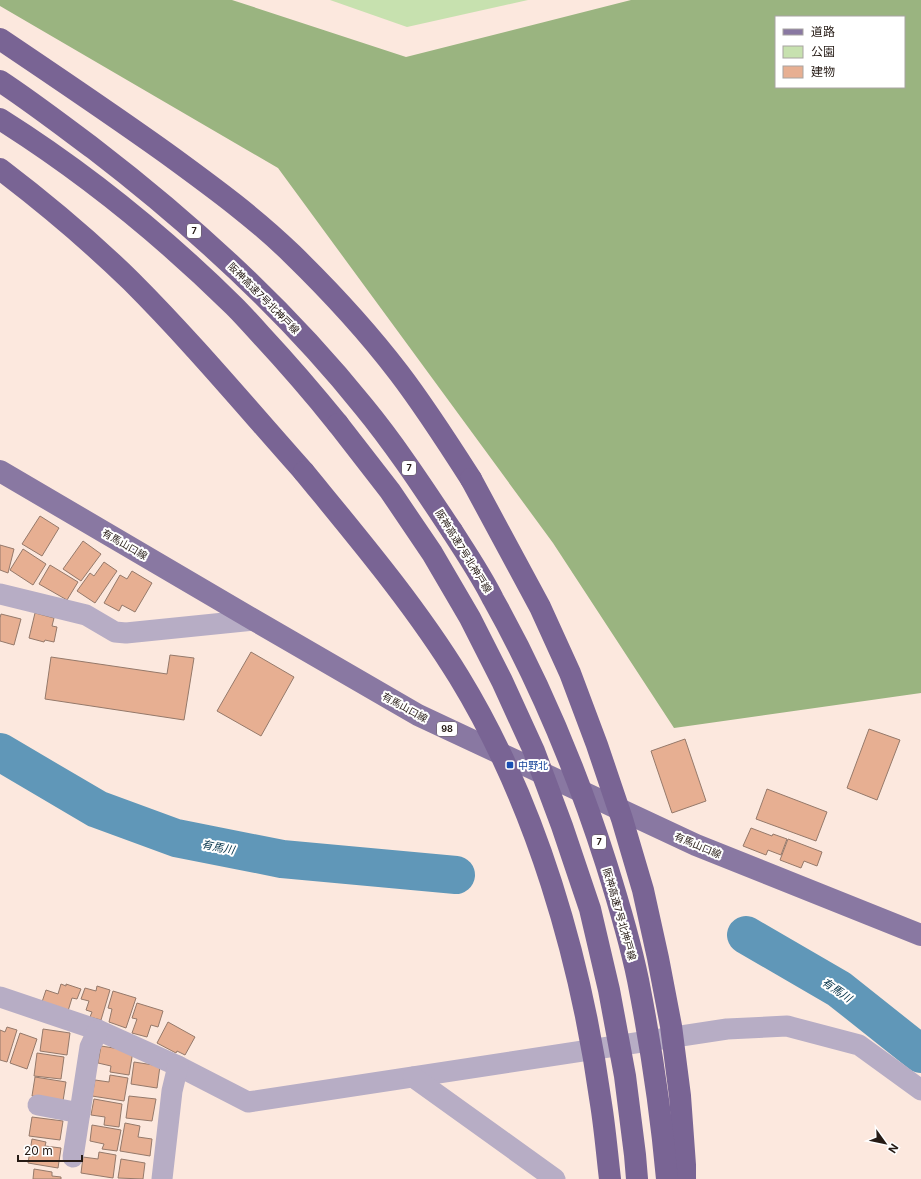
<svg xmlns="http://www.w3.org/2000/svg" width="921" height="1179" viewBox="0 0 921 1179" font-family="Inter,'Noto Sans JP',sans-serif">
  <rect width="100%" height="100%" fill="#fce8de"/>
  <path fill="#c7e1af" d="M330 0H528L407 27Z"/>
  <path fill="#9ab480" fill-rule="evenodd" d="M0 0H232L406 57 631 0H921V693L674 728 553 543 278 168 0 6ZM776 17H904V87H776Z"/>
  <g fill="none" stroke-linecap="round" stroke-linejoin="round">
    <g stroke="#6097b8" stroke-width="38">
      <path d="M0 752 97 809 176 838 282 859 456 875"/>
      <path d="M746 935 839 989 921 1054"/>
    </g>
  </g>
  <g fill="#e7af92" stroke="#95796a">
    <path d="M40 516 59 528 42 556 22 544Z"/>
    <path d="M83 541 101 554 81 581 63 569Z"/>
    <path d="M0 545 14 549 8 573 0 570Z"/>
    <path d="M23 549 46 564 33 585 10 570Z"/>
    <path d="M104 562 117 571 95 603 77 591 90 573 94 576Z"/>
    <path d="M50 565 78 582 67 600 39 584Z"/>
    <path d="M132 571 152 583 135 612 122 605 119 611 104 603 120 575 127 579Z"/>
    <path d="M35 613 54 618 52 626 57 627 54 642 45 640 44 642 29 638Z"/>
    <path d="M1 614 21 619 14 645 0 641V618Z"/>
    <path d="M251 652 294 677 261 736 217 711Z"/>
    <path d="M170 655 194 658 184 720 45 699 51 657 167 674Z"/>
    <path d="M869 729 900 740 877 800 847 788Z"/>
    <path d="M685 739 706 801 672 813 651 751Z"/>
    <path d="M767 789 827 812 816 841 756 819Z"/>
    <path d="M751 828 772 836 773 834 787 839 781 855 768 850 766 855 743 846Z"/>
    <path d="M788 839 822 852 817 866 804 861 801 868 780 860Z"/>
    <path d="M61 984 66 986V984L81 989 77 999 72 998 68 1011 42 1002 46 990 58 994Z"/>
    <path d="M97 986 110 990 101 1020 90 1017 92 1012 86 1010 89 1001 81 999 85 988 96 991Z"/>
    <path d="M113 991 136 998 126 1028 109 1022 112 1009 108 1008Z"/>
    <path d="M137 1003 163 1011 158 1027 151 1025 147 1037 132 1033 137 1019 132 1018Z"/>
    <path d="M168 1022 195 1037 185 1055 177 1051 176 1053 157 1043Z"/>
    <path d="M7 1027 17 1030 7 1062 0 1060V1030L5 1032Z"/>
    <path d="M43 1029 70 1033 67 1055 40 1051Z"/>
    <path d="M20 1033 37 1039 27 1069 10 1063Z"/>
    <path d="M101 1046 133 1051 129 1075 110 1072 111 1066 98 1063Z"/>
    <path d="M37 1053 64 1057 61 1079 34 1076Z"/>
    <path d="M134 1062 160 1066 157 1088 131 1084Z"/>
    <path d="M110 1075 128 1078 124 1101 92 1096 95 1080 109 1082Z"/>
    <path d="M35 1077 66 1082 63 1101 32 1096Z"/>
    <path d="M129 1096 156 1099 152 1121 126 1118Z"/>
    <path d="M94 1099 122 1104 119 1127 104 1125 105 1117 91 1115Z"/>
    <path d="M32 1117 63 1121 60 1140 29 1136Z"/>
    <path d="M125 1123 140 1126 138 1137 152 1139 150 1156 120 1151Z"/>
    <path d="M92 1125 121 1130 117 1151 102 1149 104 1144 90 1141Z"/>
    <path d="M32 1139 46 1142 45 1146 61 1148 58 1168 28 1163Z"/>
    <path d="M99 1152 116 1155 113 1178 81 1173 83 1157 98 1159Z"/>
    <path d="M121 1159 145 1163 143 1179 118 1178Z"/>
    <path d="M34 1169 52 1172V1176L61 1177V1179H33Z"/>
  </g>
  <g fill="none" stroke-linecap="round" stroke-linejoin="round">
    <g stroke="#b7adc5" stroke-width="21">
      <path d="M0 594 86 615 115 632 126 633 254 620"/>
      <path d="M0 997 98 1030 178 1066 248 1102 727 1029 787 1026 859 1045 921 1090"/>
      <path d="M413 1077 555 1179"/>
      <path d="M38 1105 80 1113"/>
      <path d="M73 1157 90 1047 98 1030"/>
      <path d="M162 1179 172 1091 178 1066"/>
    </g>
    <path stroke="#8978a2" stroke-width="22" d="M0 471 254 620 418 715 696 845 921 935"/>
    <g stroke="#796494" stroke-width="22">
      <path d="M0 39C58 78 116 117 173 158 214 188 255 218 292 254 330 291 367 331 399 373 425 407 448 443 471 479"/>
      <path d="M0 81C32 102 63 126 94 149 193 225 286 310 364 407 396 446 424 489 452 531"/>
      <path d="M0 119C84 172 163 236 234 306 243 315 252 325 261 335 288 364 313 393 338 424"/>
      <path d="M0 169C46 204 90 241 131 281 192 342 247 408 304 472"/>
    </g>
    <g stroke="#796494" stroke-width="22">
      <path d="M338 424 390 491 432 553 470 618 502 681 534 751 562 826 590 909 609 990 625 1076 635 1155 637 1179"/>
      <path d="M304 472C358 538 414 604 459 677 536 803 581 959 601 1104 605 1129 607 1154 610 1179"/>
      <path d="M471 479 540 607 570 673 597 745 622 819 643 890 658 958 671 1026 680 1096 685 1165V1179"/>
      <path d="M452 531C466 553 481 575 493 599 540 683 577 772 606 863 618 901 630 941 638 980 651 1046 661 1112 667 1179"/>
    </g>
  </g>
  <rect fill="#1a4fb4" stroke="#fff" stroke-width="1.5" x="506" y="761" width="8" height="8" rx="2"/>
  <g text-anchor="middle" stroke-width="4" stroke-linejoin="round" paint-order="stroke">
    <g fill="#fff" stroke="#675f5b" stroke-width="1">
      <rect x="187" y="224" width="14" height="14" rx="3"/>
      <rect x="402" y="461" width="14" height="14" rx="3"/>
      <rect x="437" y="722" width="20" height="14" rx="3"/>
      <rect x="592" y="835" width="14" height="14" rx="3"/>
    </g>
    <g font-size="9" font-weight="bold" fill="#261b15">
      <text x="194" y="234">7</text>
      <text x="409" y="471">7</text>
      <text x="447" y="732">98</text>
      <text x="599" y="845">7</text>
    </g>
    <g font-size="10" fill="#261b15" stroke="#fff">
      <text transform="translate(264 298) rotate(45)" y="4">阪神高速7号北神戸線</text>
      <text transform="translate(125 544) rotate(30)" y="4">有馬山口線</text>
      <text transform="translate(464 551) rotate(58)" y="4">阪神高速7号北神戸線</text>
      <text transform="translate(405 707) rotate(29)" y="4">有馬山口線</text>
      <text transform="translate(698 845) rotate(23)" y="4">有馬山口線</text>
      <text transform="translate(620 914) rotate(74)" y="4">阪神高速7号北神戸線</text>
    </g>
    <g font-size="10" fill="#164399" stroke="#fff" text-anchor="start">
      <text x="518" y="769">中野北</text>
    </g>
    <g font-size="11" font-style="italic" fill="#003047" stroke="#fff">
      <text transform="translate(218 847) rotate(11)" y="4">有馬川</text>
      <text transform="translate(837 990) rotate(34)" y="4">有馬川</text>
    </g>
  </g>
  <rect x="775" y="16" width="130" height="72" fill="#ffffff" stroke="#a8a4a1"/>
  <rect x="783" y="29" width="20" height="6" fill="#8978a2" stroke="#a8a4a1"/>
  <text x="811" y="36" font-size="12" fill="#261b15">道路</text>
  <rect x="783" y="46" width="20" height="12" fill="#c7e1af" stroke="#a8a4a1"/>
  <text x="811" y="56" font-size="12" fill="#261b15">公園</text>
  <rect x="783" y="66" width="20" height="12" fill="#e7af92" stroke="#a8a4a1"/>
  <text x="811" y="76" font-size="12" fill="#261b15">建物</text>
  <g transform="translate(885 1143) rotate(123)" stroke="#ffffff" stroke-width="3" paint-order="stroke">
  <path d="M0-3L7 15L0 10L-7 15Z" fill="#261b15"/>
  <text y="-6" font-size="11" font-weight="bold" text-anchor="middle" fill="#261b15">N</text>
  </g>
  <path d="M18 1155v6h64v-6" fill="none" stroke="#261b15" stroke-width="2"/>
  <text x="24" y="1155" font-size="12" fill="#261b15" stroke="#ffffff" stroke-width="3" paint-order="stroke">20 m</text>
</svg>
